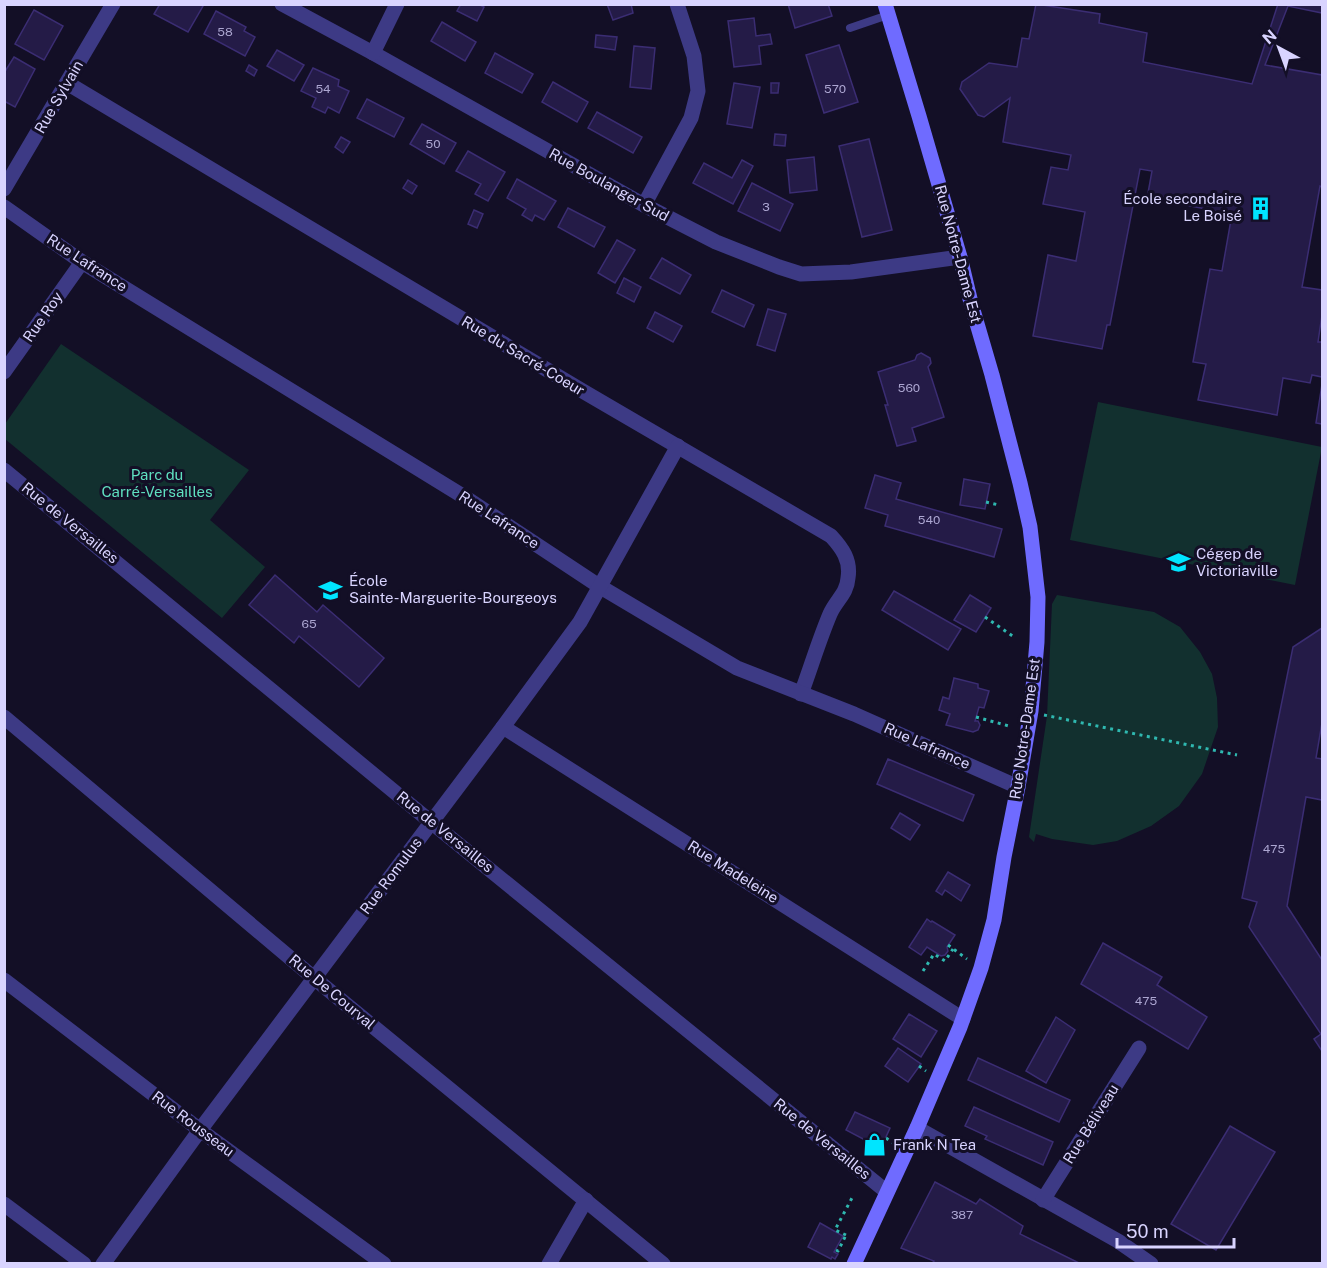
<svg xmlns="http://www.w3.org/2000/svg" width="1327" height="1268" viewBox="0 0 1327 1268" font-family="'Public Sans',sans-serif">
  <rect width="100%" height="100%" fill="#130f26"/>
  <g fill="#12302f">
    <path d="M61 344 249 470 210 520 265 567 222 618 5 439V424Z"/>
    <path d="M1098 402 1322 447 1295 585 1070 540Z"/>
    <path d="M1057 595 1154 612 1180 627 1200 652 1212 674 1217 698 1218 727 1202 774 1179 806 1151 826 1117 841 1093 845 1052 839 1036 834 1034 842 1029 837 1047 716 1052 604Z"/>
  </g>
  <g fill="#241b47" stroke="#3b2d73" stroke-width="1.5">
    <path d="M160 4H199L203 6 188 32 154 14Z"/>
    <path d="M461 4H478L484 7 477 21 457 11Z"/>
    <path d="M607 4H631L633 13 613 20Z"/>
    <path d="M788 4H828L832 16 795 28Z"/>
    <path d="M1036 4 1100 14 1099 23 1147 33 1143 62 1252 84 1278 4H1322V13L1288 6 1265 65 1322 75V187L1320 186 1302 287 1322 290V315L1318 342H1322V377L1312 375 1310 383 1283 378 1277 415 1198 400 1206 364 1193 362 1210 269 1222 271 1232 214 1185 205 1186 202 1148 193 1152 171 1140 169 1110 325H1107L1102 349 1033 336 1048 255 1076 261 1085 212 1043 204 1051 167 1068 170 1071 155 1003 142 1010 98 984 117 978 115 960 89 962 82 989 63 1017 67 1022 38 1029 39Z"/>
    <path d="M34 10 63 26 44 60 15 44Z"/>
    <path d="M216 11 246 27 244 31 255 37 245 56 204 34Z"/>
    <path d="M754 18 756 36 770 34 772 44 759 46 761 64 734 67 728 21Z"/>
    <path d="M442 22 476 42 465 61 431 41Z"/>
    <path d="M596 35 617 37 615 50 595 47Z"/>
    <path d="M839 45 858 102 824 113 806 55Z"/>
    <path d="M634 46 655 48 651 89 630 87Z"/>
    <path d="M277 50 304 65 294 81 267 66Z"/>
    <path d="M495 53 533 74 522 93 485 73Z"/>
    <path d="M14 57 35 69 15 107 4 101V73Z"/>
    <path d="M249 65 257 70 254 76 246 71Z"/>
    <path d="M313 68 339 80 338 86 349 91 339 113 328 107 325 113 312 107 316 98 301 91Z"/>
    <path d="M553 82 588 102 577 122 542 102Z"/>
    <path d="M734 83 760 87 752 128 727 124Z"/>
    <path d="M771 83H779L778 93H771Z"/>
    <path d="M367 99 404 118 394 137 357 118Z"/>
    <path d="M597 112 642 137 633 153 588 128Z"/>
    <path d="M422 124 456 143 444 164 410 144Z"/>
    <path d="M775 134 786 135 785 146 774 145Z"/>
    <path d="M341 137 350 142 343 153 335 147Z"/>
    <path d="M869 139 892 230 862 237 839 146Z"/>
    <path d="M468 151 505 172 488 201 475 194 481 184 456 171Z"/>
    <path d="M814 157 817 190 790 193 787 160Z"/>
    <path d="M742 160 753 166 733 204 693 183 704 163 732 178Z"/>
    <path d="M517 179 556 201 544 220 535 215 532 221 522 215 526 209 507 198Z"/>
    <path d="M408 180 417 186 412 194 403 188Z"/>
    <path d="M752 183 793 204 780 231 738 211Z"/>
    <path d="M568 208 605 227 594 247 558 227Z"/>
    <path d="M474 210 483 214 477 228 468 224Z"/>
    <path d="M617 240 635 250 615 283 598 273Z"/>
    <path d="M662 258 691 275 680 294 650 278Z"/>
    <path d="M624 278 641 287 634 302 617 293Z"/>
    <path d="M722 290 754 305 744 327 712 312Z"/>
    <path d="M768 309 786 314 775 351 757 345Z"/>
    <path d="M655 312 682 326 673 342 647 328Z"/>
    <path d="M921 353 930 358 931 363 928 367 944 417 912 428 916 441 897 446 885 405H888L878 372 915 360 917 355Z"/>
    <path d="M1322 384V424L1316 423Z"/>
    <path d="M875 475 901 483 896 499 1002 529 994 557 885 526 888 515 865 508Z"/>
    <path d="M964 479 990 484 985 509 960 505Z"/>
    <path d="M275 575 317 612 323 605 384 658 359 687 299 636 294 643 249 605Z"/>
    <path d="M894 591 961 629 948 650 882 610Z"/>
    <path d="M970 595 991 608 976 632 954 620Z"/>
    <path d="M1322 628V723L1316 758 1322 759V800L1306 797 1287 906 1322 960V1051L1314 1039 1321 1034 1249 927 1257 902 1242 898 1293 647Z"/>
    <path d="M954 678 978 684V688L989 691 984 708 979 707 975 721H978L980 725 978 730 973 732 946 725 950 714 939 710 943 697 949 699Z"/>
    <path d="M888 759 974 795 963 821 877 784Z"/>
    <path d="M900 813 920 825 910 840 891 828Z"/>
    <path d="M948 872 970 885 961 901 945 890 942 895 936 891Z"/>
    <path d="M927 919 931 922 932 921 955 935 947 947 948 951 945 955 941 956 927 947 921 955 909 947Z"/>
    <path d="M1103 943 1162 977 1157 985 1207 1017 1188 1049 1081 984Z"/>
    <path d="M909 1014 937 1031 921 1057 893 1039Z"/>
    <path d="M1056 1017 1075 1030 1046 1083 1026 1071Z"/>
    <path d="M898 1048 921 1064 908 1082 885 1066Z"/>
    <path d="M978 1058 1070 1100 1059 1122 968 1080Z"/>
    <path d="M974 1107 1053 1142 1043 1165 985 1139 987 1136 965 1126Z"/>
    <path d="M855 1112 890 1128 879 1152 866 1146 869 1142 846 1130Z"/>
    <path d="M1230 1126 1275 1152 1216 1250 1171 1224Z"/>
    <path d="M935 1182 976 1204 980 1199 1023 1226 1020 1234 1081 1264H932L934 1261 901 1248Z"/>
    <path d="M820 1223 843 1236 834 1252 838 1254 835 1259 832 1257 831 1259 808 1247Z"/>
  </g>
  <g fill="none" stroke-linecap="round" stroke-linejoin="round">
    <g stroke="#2fb8b0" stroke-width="3" stroke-dasharray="3 4.5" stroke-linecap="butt">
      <path d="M986 502 999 505"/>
      <path d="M985 617 1014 637"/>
      <path d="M1044 715 1237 755"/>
      <path d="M976 717 1009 726"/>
      <path d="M948 945 967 959"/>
      <path d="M923 971 934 954 945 961 953 949"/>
      <path d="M919 1066 926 1071"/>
      <path d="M886 1138 893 1143"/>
      <path d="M846 1235 835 1230 853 1196"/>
      <path d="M836 1250 838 1251 846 1235 848 1236"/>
    </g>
    <path stroke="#3d3a85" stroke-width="8" d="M850 28 888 15"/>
    <g stroke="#3d3a85" stroke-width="15">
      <path d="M282 4 373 53 644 205 716 242 779 267 801 274 851 272 960 257"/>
      <path d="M373 53 397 4"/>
      <path d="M67 83 586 393 831 536C842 548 851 560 848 578 847 594 836 600 830 614 819 640 811 667 801 694"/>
      <path d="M4 189 113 4"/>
      <path d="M644 205 691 118 698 91 694 56 677 4"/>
      <path d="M4 207 82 262 466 498 599 586 737 668 854 714 1018 787"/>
      <path d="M4 372 82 262"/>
      <path d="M4 470 431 822 887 1192"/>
      <path d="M4 717 314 978 663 1264"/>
      <path d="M503 727 963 1019"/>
      <path d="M4 980 200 1130 384 1264"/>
      <path d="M917 1128 1118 1241 1151 1264"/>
      <path d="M1043 1200 1139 1048"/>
      <path d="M4 1204 84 1264"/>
      <path d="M103 1264 200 1130 503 727 580 622 678 446"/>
      <path d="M549 1264 586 1200"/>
    </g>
    <path stroke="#6f6bff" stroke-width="15" d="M854 1264 917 1128 960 1027 981 968 994 920 1004 857 1018 787 1031 711 1037 642 1038 597 1030 527 1020 483 992 375 971 303 960 257 919 116 885 4"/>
  </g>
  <defs>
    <symbol id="building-bare" viewBox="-9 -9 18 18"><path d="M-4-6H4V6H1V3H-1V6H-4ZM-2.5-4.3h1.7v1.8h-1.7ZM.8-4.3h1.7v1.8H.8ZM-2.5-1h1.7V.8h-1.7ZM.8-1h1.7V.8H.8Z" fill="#00e5ff" stroke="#130f26" stroke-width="2.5" paint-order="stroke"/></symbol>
    <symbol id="university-bare" viewBox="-9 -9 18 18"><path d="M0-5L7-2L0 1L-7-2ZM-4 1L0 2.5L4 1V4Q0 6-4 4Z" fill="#00e5ff" stroke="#130f26" stroke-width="2.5" paint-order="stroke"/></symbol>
    <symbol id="school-bare" viewBox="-9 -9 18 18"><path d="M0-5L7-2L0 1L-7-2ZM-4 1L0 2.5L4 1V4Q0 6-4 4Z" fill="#00e5ff" stroke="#130f26" stroke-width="2.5" paint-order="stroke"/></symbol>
    <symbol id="shop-bare" viewBox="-9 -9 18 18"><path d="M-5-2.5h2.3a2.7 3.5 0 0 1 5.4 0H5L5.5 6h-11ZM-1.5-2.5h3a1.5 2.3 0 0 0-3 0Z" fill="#00e5ff" stroke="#130f26" stroke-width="2.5" paint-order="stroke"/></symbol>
  </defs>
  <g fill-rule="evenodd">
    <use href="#building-bare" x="1244" y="192" width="33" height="33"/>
    <use href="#university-bare" x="1162" y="546" width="33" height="33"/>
    <use href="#school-bare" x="314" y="574" width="33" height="33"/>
    <use href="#shop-bare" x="858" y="1128" width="33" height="33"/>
  </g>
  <g text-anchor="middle" stroke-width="6" stroke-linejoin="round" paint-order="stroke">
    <g font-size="12" fill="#aca6d1">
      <text x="225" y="36">58</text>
      <text x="323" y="93">54</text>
      <text x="835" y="93">570</text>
      <text x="433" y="148">50</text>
      <text x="766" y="211">3</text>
      <text x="909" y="392">560</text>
      <text x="929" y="524">540</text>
      <text x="309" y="628">65</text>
      <text x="1274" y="853">475</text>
      <text x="1146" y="1005">475</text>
      <text x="962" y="1219">387</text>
    </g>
    <g font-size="15" fill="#d9d4ff" stroke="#130f26">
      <text transform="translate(59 97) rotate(-60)" y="5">Rue Sylvain</text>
      <text transform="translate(609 185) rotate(29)" y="5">Rue Boulanger Sud</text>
      <text transform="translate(958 254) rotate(75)" y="5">Rue Notre-Dame Est</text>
      <text transform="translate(87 263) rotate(33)" y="5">Rue Lafrance</text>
      <text transform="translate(43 317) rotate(-55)" y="5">Rue Roy</text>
      <text transform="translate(523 356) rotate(31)" y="5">Rue du Sacré-Coeur</text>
      <text transform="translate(499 520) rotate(33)" y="5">Rue Lafrance</text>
      <text transform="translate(70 523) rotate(39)" y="5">Rue de Versailles</text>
      <text transform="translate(1025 729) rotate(-82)" y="5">Rue Notre-Dame Est</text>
      <text transform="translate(927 746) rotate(24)" y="5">Rue Lafrance</text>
      <text transform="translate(445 832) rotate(39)" y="5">Rue de Versailles</text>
      <text transform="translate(733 872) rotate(32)" y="5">Rue Madeleine</text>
      <text transform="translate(391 876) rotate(-53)" y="5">Rue Romulus</text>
      <text transform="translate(332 992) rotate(40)" y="5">Rue De Courval</text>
      <text transform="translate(193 1124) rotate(37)" y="5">Rue Rousseau</text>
      <text transform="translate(1091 1124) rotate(-58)" y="5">Rue Béliveau</text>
      <text transform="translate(822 1139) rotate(39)" y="5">Rue de Versailles</text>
    </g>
    <g font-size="15" fill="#d9d4ff" stroke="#130f26" text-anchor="start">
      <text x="1242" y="204" text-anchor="end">École secondaire<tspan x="1242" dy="17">Le Boisé</tspan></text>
      <text x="1196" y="559">Cégep de<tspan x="1196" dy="17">Victoriaville</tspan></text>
      <text x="349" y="586">École<tspan x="349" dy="17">Sainte-Marguerite-Bourgeoys</tspan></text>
      <text x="893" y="1150">Frank N Tea</text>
    </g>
    <g font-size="15" fill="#5fe0c0" stroke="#130f26">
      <text x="157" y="480">Parc du<tspan x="157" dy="17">Carré-Versailles</tspan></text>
    </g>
  </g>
  <rect width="1327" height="1268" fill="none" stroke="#d9d4ff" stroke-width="12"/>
  <g transform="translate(1279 48) rotate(319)" stroke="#130f26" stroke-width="4.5" paint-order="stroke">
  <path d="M0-4.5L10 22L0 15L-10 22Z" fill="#d9d4ff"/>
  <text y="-9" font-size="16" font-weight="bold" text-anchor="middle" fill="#d9d4ff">N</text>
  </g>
  <path d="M1117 1238v9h117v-9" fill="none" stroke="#d9d4ff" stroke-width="3"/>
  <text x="1126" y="1238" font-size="18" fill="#d9d4ff" stroke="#130f26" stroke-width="4.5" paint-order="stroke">50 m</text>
</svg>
